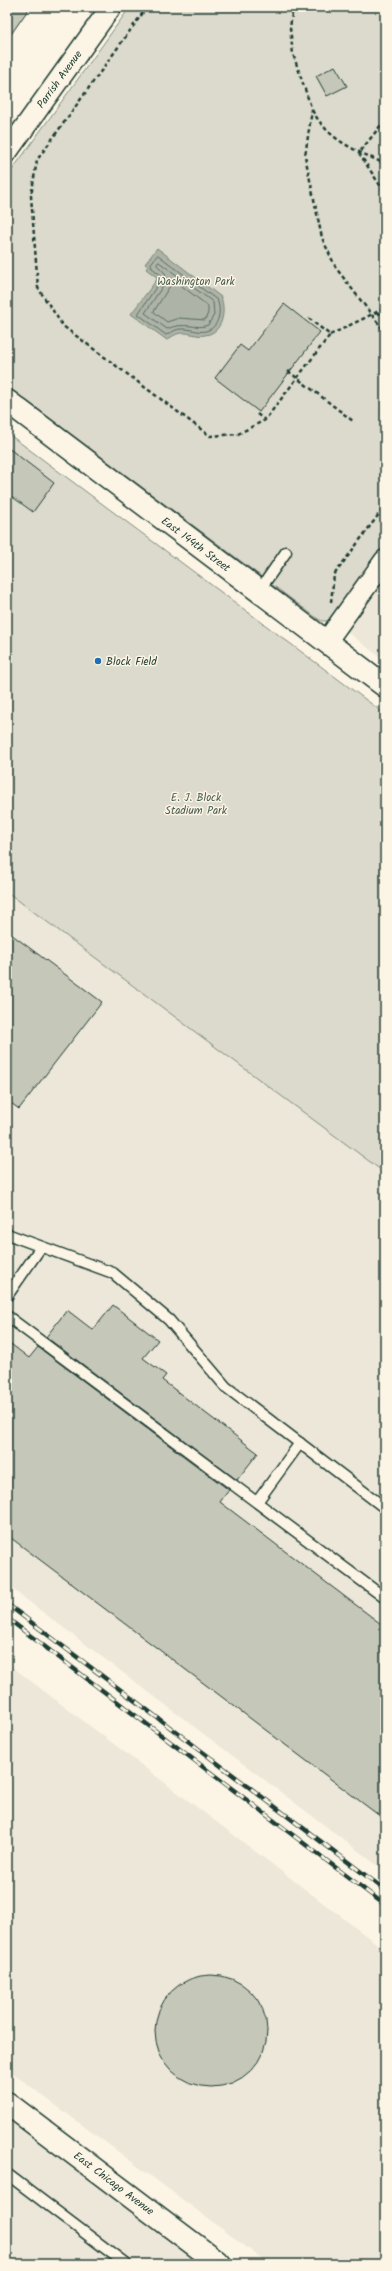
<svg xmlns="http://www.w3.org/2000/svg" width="392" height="2271" viewBox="0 0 392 2271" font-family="Kalam,sans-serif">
  <rect width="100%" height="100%" fill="#fcf5e5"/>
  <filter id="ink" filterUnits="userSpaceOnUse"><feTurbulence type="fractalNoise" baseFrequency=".025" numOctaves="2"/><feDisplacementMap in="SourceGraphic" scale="8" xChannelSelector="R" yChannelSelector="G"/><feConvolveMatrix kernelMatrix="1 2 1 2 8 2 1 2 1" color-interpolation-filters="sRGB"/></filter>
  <g filter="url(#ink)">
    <g fill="#ece7d8">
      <path d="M385 578V661L346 631Z"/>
      <path d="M7 892 385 1173V1871L7 1585Z"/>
      <path d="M7 1663 385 1950V2264H269L7 2069Z"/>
      <path d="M7 2103 220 2264H7Z"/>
    </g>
    <g fill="#dcdacc" stroke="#7e8c80">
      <path d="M130 7H385V546L330 621H322L318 619 7 386V177Z"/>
      <path d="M7 433 385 714V1173L7 892Z"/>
    </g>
    <path fill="#aeb3a7" stroke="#758479" d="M157 248 221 297C226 311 223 333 205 335 197 337 189 332 181 333 175 334 171 337 167 340L131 314 158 278 146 269 148 266 145 264Z"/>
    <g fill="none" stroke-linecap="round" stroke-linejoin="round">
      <g stroke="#586c62" stroke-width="1">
        <path d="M158 255 217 300C222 310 219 328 206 331 198 333 189 328 181 329 175 329 171 333 166 335L138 314 161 280V275L152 268 151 264Z"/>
        <path d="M159 262 213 302 214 315 208 325C197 330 184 321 167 329L145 313 166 281 165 273 157 265Z"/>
        <path d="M174 280 208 306V313L205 320 179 318 167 322 154 312Z"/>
      </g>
    </g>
    <g fill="#c5c7b9" stroke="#1f3d34">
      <path d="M7 7H30L7 40Z"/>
      <path d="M335 66 347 86 327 96 316 76Z"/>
      <path d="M284 304 320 332 259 412 215 378 240 345 248 351Z"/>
      <path d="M7 447 54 483 33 512 7 493Z"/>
      <path d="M7 931 102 1002 19 1109 7 1100Z"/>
      <path d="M113 1305 158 1340 143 1358 166 1375 162 1380 258 1453 237 1480 46 1337 67 1310 93 1330Z"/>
      <path d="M7 1341 29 1358 38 1347 229 1490 220 1502 385 1627V1820L7 1535Z"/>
      <circle cx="211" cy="2031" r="56"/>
    </g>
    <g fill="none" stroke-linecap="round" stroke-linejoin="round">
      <defs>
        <g id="lane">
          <path d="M259 591 286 552"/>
          <path d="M7 1234 113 1273 169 1320 226 1387 385 1508"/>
          <path d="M7 1296 41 1247"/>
          <path d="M7 1316 385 1598"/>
          <path d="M257 1502 300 1443"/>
          <path d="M7 2174 126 2264"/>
        </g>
        <g id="street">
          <path d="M7 152 111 7"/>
          <path d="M326 642 385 560"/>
        </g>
        <g id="secondary">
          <path d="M7 401 385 686"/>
          <path d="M7 2103 220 2264"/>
        </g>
      </defs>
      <use href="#lane" stroke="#1f3d34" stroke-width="13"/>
      <use href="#street" stroke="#1f3d34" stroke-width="23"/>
      <use href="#secondary" stroke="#1f3d34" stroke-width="25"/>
      <g stroke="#1f3d34" stroke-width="2.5" stroke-dasharray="4 3" stroke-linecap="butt">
        <path d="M147 7 37 160 31 196 38 288 63 326 210 436 238 434 265 420"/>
        <path d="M293 7 290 28 293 54 312 110 305 156 322 238 336 268 385 332"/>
        <path d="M312 110C330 142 354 149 385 164"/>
        <path d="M385 120 359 153 385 193"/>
        <path d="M385 215 380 225 385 239"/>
        <path d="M377 312 385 318"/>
        <path d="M330 335 385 308"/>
        <path d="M288 371 353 421"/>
        <path d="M257 414 265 420 330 335 307 317"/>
        <path d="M331 602 334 575 385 506"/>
      </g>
      <use href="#lane" stroke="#fcf5e5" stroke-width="10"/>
      <use href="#street" stroke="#fcf5e5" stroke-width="20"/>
      <use href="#secondary" stroke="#fcf5e5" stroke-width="22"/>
      <defs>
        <g id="rail">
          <path d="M7 1604 385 1890"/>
          <path d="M7 1618 385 1905"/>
        </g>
      </defs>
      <use href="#rail" stroke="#1f3d34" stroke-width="4.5"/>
      <use href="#rail" stroke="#fcf5e5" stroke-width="3" stroke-dasharray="9" stroke-linecap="butt"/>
    </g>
  </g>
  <circle fill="#1f6fb2" stroke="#fcf5e5" stroke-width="1.5" cx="98" cy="661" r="4"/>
  <g text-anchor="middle" stroke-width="3" stroke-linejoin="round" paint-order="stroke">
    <g font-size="11" fill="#1f3d34" stroke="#fcf5e5">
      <text transform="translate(59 79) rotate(-54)" y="4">Parrish Avenue</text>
      <text transform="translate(196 544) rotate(37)" y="4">East 144th Street</text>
      <text transform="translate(114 2183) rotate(37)" y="4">East Chicago Avenue</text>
    </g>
    <g font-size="11" fill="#455c52" stroke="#fcf5e5">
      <text x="196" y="285">Washington Park</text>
      <text x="196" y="801">E. J. Block<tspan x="196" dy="13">Stadium Park</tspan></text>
    </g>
    <g font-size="11" fill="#1f3d34" stroke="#fcf5e5" text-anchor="start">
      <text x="106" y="665">Block Field</text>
    </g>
  </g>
  <rect width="392" height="2271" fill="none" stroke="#fcf5e5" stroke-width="24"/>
  <rect x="12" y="12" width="368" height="2247" fill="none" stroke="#1f3d34" stroke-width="1.5" filter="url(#ink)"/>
</svg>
